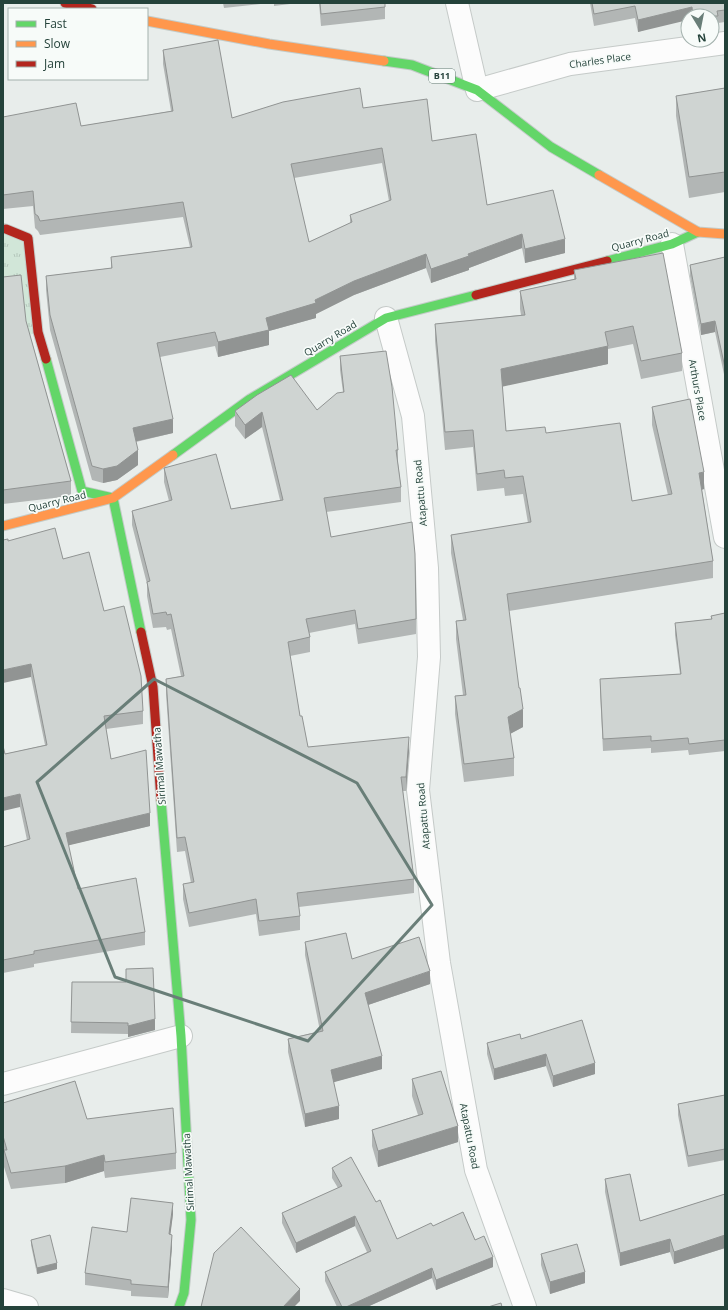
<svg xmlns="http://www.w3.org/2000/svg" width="728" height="1310" viewBox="0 0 728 1310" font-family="'Open Sans',sans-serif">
  <defs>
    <pattern id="grass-tufts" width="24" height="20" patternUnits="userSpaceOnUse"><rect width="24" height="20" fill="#d1e6d8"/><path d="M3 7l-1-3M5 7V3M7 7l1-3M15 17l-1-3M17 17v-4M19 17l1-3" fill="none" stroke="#b3c6ba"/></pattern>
  </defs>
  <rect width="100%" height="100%" fill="#e8edeb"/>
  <path fill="url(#grass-tufts)" d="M3 222 28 238 38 332 3 344Z"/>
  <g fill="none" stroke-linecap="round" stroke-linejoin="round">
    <defs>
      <g id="street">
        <path d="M457 3 477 90 570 64 725 43"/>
        <path d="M672 244 725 537"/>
        <path d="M386 318 413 416 427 568 429 657 418 790 439 963 476 1170 525 1307"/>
        <path d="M3 1084 181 1036"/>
        <path d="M3 1300 27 1307"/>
      </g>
      <g id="fast">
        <path d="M384 61 412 65 477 90 551 147 599 175"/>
        <path d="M607 261 672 244 698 232"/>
        <path d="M46 359 82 491 113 498 141 632"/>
        <path d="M173 455 250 399 386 318 476 295"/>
        <path d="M161 800 181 1036 191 1220 184 1293 179 1307"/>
      </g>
      <g id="slow">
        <path d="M147 21 269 44 384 61"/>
        <path d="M599 175 698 232 725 234"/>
        <path d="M3 526 113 498 173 455"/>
      </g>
      <g id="jam">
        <path d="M65 3 92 9"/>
        <path d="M6 229 28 238 38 332 46 359"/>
        <path d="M476 295 607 261"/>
        <path d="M141 632 153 687 161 800"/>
      </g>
    </defs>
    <use href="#street" stroke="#c5cac8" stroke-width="24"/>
    <use href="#fast" stroke="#c3cbc8" stroke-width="11"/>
    <use href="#slow" stroke="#c3cbc8" stroke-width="11"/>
    <use href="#jam" stroke="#c3cbc8" stroke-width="11"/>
    <use href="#street" stroke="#fcfcfc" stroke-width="22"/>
    <use href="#fast" stroke="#63d668" stroke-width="9"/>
    <use href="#slow" stroke="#ff974d" stroke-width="9"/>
    <use href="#jam" stroke="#b3261e" stroke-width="9"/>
  </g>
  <g fill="#b2b6b5" fill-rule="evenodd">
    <path d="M223 3H269L224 8Z"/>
    <path d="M274 3H298L274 6Z"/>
    <path d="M319 3H385V19L321 26Z"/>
    <path d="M590 3H725V22L718 23V28H712V16H688L638 32 635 18 594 26Z"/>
    <path d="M163 50 232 118 363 108 432 141 487 205 565 253 525 263 522 248 469 268V270L431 283 426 268 354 295 316 314V318L269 331V345L218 357 215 346 160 357 173 433 136 442 138 465 117 480 103 483 92 480 50 330 46 290V276L111 268V257L190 247 183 217 40 235 38 231 35 228 33 206 3 209V117L81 126 171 111 163 64ZM382 163 389 201 350 215V223L309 242 294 178Z"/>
    <path d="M725 88V192L689 198 676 116V96Z"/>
    <path d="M725 257V379L715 332 701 335 690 276V265Z"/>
    <path d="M574 270 682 353V371L641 379 633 344 608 349V364L502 386 506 431 546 433 632 501 668 495 652 425V407L704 489 702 490 713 561V578L509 611 523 727 510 734 514 758V776L464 782 455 714V696L463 695 456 639V621L463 620 451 553V535L528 523 523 494 505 496 504 488 477 491 473 447 445 450 435 341V324L521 315 520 309V291L574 279Z"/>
    <path d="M3 277 26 321 71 481V496L3 504V513Z"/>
    <path d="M340 356 398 450V463L401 487V502L326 512 331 537 416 619V634L358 644 355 624 309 633 310 637V652L290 656 300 716 308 747 409 751 406 791H403L414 879V893L299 907 300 916V930L259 936 256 914 189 927 183 899V884L191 883 185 851 177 852 166 694V679L181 676 171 629 167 630 166 627 153 628 147 596V584L132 525V511L169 501 164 482V468L231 509 280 500 262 427 245 439 235 426V411L317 410 343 392 340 370Z"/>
    <path d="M8 541 63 559 104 611 143 711V724L106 729 111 759 150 826 68 845 78 889 145 932V945L34 964V967L3 973V847L27 840 20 807 5 754 45 745 31 677Z"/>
    <path d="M725 613V751L689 755 688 750 651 753V748L603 751 600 691V679L680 674 675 635V623L711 619V616Z"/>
    <path d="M305 942 352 959 430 984 368 1005 382 1069 333 1082 339 1119 305 1127 288 1052V1039L320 1031 305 955Z"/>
    <path d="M126 969 155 1030 128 1037V1034L71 1033 72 982H126Z"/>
    <path d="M521 1039 595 1074 553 1087 546 1066 494 1080 487 1054V1043Z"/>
    <path d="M412 1079 458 1142 378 1167 372 1146V1130L418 1115 412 1096Z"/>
    <path d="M725 1095V1160L688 1167 678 1115V1104Z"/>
    <path d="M3 1103 87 1119 176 1153V1169L105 1178 104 1171 65 1183 11 1189 4 1167V1156L3 1153Z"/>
    <path d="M332 1168 376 1202 397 1239 433 1226 475 1240 493 1267 436 1290 432 1278 367 1307H337L325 1281V1272L367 1252 355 1226 296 1253 282 1223V1213L338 1188 332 1178Z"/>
    <path d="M605 1179 640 1221 725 1194V1248L674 1264 670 1252 620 1266 605 1192Z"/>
    <path d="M173 1214 170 1234 172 1246 168 1298 131 1296V1291L85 1285V1273L127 1232Z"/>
    <path d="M31 1240 57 1269 37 1274 31 1245Z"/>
    <path d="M541 1254 585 1283 550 1294 541 1265Z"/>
  </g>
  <g fill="#919493">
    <path d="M692 7V16H688V20L638 32V20Z"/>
    <path d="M522 234V248L469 268V270L431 283V269L468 254Z"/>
    <path d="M565 239V253L525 263V249Z"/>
    <path d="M426 254V268L354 295 316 314V318L269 331V345L218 357V342L266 318 315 300 354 281Z"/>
    <path d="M715 321V332L701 335V324Z"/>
    <path d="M608 346V364L501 387V369Z"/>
    <path d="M262 412V427L245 439V425Z"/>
    <path d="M173 419V433L133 442V428Z"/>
    <path d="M138 450V465L117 480 103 483V469Z"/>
    <path d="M704 472V489L699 490V473Z"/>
    <path d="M31 664V677L3 683V670Z"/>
    <path d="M523 709V727L508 735V717Z"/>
    <path d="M409 737V751L406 791V777Z"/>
    <path d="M20 794V807L3 811V798Z"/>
    <path d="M150 813V826L66 846V833Z"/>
    <path d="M430 971V984L365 1006V993Z"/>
    <path d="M155 1019V1030L128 1037V1026Z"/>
    <path d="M546 1054V1066L494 1080V1069Z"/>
    <path d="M382 1056V1069L331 1083V1070Z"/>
    <path d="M595 1063V1074L553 1087V1076Z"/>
    <path d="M339 1106V1119L305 1127V1114Z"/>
    <path d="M458 1126V1142L378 1167V1151Z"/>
    <path d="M104 1155V1171L65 1183V1166Z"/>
    <path d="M173 1203V1214L169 1246V1234Z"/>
    <path d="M355 1216V1226L296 1253V1243Z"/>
    <path d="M172 1235V1246L168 1298V1287Z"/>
    <path d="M725 1235V1248L674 1264V1252Z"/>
    <path d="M670 1239V1252L620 1266V1253Z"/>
    <path d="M493 1257V1267L436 1290V1280Z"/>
    <path d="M57 1263V1269L37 1274V1268Z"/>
    <path d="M432 1268V1278L367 1307H346Z"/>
    <path d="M585 1272V1283L550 1294V1282Z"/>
    <path d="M300 1289V1301L294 1307H283Z"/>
  </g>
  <g fill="#cfd4d2" stroke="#919493" fill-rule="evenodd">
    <path d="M320 3H385V7L321 14Z"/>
    <path d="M592 3H725V10L717 11 718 16H693L692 7 638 20 635 6 594 14Z"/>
    <path d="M218 40 232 118 283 102 360 88 363 108 427 99 432 141 476 134 487 205 553 190 565 239 525 249 522 234 468 254 469 256 431 269 426 254 354 281 315 300 316 303 266 318 269 330 218 342 215 332 157 343 173 419 133 428 138 450 117 466 103 469 92 466 50 315 46 276 112 268 111 257 192 247 183 202 40 221 38 216 35 214 33 191 3 195V117L76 103 81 126 173 111 163 50ZM382 148 391 200 350 215 352 222 309 242 291 164Z"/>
    <path d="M725 88V172L689 177 676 96Z"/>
    <path d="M663 253 682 353 641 361 633 326 605 332 608 346 501 369 506 431 545 427 546 433 620 423 632 501 672 494 652 407 690 399 704 472 699 473 713 561 507 594 519 688H520L523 709 508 717 514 758 464 764 455 696 466 695 456 621 466 620 451 535 531 522 523 476 505 478 504 470 477 474 473 430 445 432 435 324 525 315 520 291 576 279 574 270Z"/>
    <path d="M725 257V368L715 321 701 324 690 265Z"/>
    <path d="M21 275 26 321 71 481 3 490V277Z"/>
    <path d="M386 351 392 387 398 450H396L401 487 324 498 331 537 412 522 415 554 416 619 358 629 355 610 306 619 310 637 288 642 300 716H302L308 747 409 737 406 777H401L414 879 297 893 300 916 259 921 256 899 189 913 183 884 194 882 185 837 177 838 166 679 184 676 171 614 167 615 166 612 153 614 147 582 150 581 132 511 172 500 164 468 216 454 231 509 283 500 262 412 245 425 235 411 257 395 291 375 317 410 337 393 344 392 340 356Z"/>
    <path d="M55 528 63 559 89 552 104 611 124 606 141 676 143 711 104 716 111 759 146 750 150 813 66 833 78 889 136 878 145 932 34 951V954L3 960V847L30 839 20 794 3 798V746L5 754 47 745 31 664 3 670V540L8 539V541Z"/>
    <path d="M725 613V740L689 744 688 738 651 741V736L603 739 600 679 681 674 675 623 712 619 711 616Z"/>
    <path d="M346 933 352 959 419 937 430 971 365 993 382 1056 331 1070 339 1106 305 1114 288 1039 323 1031 305 942Z"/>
    <path d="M153 968 155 1019 128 1026V1023L71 1022 72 982H126V969Z"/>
    <path d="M582 1020 595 1063 553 1076 546 1054 494 1069 487 1043 520 1034 521 1039Z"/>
    <path d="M441 1071 458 1126 378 1151 372 1130 423 1114 412 1079Z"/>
    <path d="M75 1081 87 1119 173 1108 176 1153 105 1162 104 1155 65 1166 11 1173 4 1150H7L3 1136V1103Z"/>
    <path d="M725 1095V1149L688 1156 678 1104Z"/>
    <path d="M351 1157 376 1202 380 1200 397 1239 431 1223 433 1226 463 1212 475 1240 484 1236 493 1257 436 1280 432 1268 346 1307H342L325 1272 371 1251 355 1216 296 1243 282 1213 342 1186 332 1168Z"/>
    <path d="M630 1174 640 1221 725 1194V1235L674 1252 670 1239 620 1253 605 1179Z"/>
    <path d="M131 1198 173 1203 169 1234 172 1235 168 1287 131 1284V1280L85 1273 92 1227 127 1232Z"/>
    <path d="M241 1227 300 1289 283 1307H201L214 1253Z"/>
    <path d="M50 1235 57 1263 37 1268 31 1240Z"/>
    <path d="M577 1244 585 1272 550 1282 541 1254Z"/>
    <path d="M501 1303 502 1307H488Z"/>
  </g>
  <path fill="none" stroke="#697e78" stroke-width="3" stroke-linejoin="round" d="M154 679 357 783 432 905 308 1041 115 977 37 782Z"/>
  <g text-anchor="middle" stroke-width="3.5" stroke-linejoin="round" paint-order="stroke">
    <rect fill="#f7fbf9" stroke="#637a73" stroke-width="1" x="429" y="69" width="26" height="14" rx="3"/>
    <g font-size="9" font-weight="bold" fill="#24423a">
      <text x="442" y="79">B11</text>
    </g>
    <g font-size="10" fill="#24423a" stroke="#f7fbf9">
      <text transform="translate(600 60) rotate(-8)" y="4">Charles Place</text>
      <text transform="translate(640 240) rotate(-15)" y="4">Quarry Road</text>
      <text transform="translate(330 338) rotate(-31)" y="4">Quarry Road</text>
      <text transform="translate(698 390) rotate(80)" y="4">Arthurs Place</text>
      <text transform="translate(420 493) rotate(-95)" y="4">Atapattu Road</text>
      <text transform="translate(57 501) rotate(-14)" y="4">Quarry Road</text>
      <text transform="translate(159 766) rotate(-94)" y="4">Sirimal Mawatha</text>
      <text transform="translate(423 816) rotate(-95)" y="4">Atapattu Road</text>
      <text transform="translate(470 1136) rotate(79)" y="4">Atapattu Road</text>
      <text transform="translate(188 1172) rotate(-93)" y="4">Sirimal Mawatha</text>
    </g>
  </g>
  <rect width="728" height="1310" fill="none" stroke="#24423a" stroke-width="8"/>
  <rect x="8" y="8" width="140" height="72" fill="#f7fbf9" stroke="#a3b1ad"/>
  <rect x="16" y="21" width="20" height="6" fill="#63d668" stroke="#a3b1ad"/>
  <text x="44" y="28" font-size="12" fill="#24423a">Fast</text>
  <rect x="16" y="41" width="20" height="6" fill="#ff974d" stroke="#a3b1ad"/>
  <text x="44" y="48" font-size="12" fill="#24423a">Slow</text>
  <rect x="16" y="61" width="20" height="6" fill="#b3261e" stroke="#a3b1ad"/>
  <text x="44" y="68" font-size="12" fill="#24423a">Jam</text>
  <g transform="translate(700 28) rotate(170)"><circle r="19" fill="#f7fbf9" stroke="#a3b1ad"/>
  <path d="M0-3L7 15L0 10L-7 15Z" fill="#697e78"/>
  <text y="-6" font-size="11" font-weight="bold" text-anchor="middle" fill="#24423a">N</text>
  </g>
</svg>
